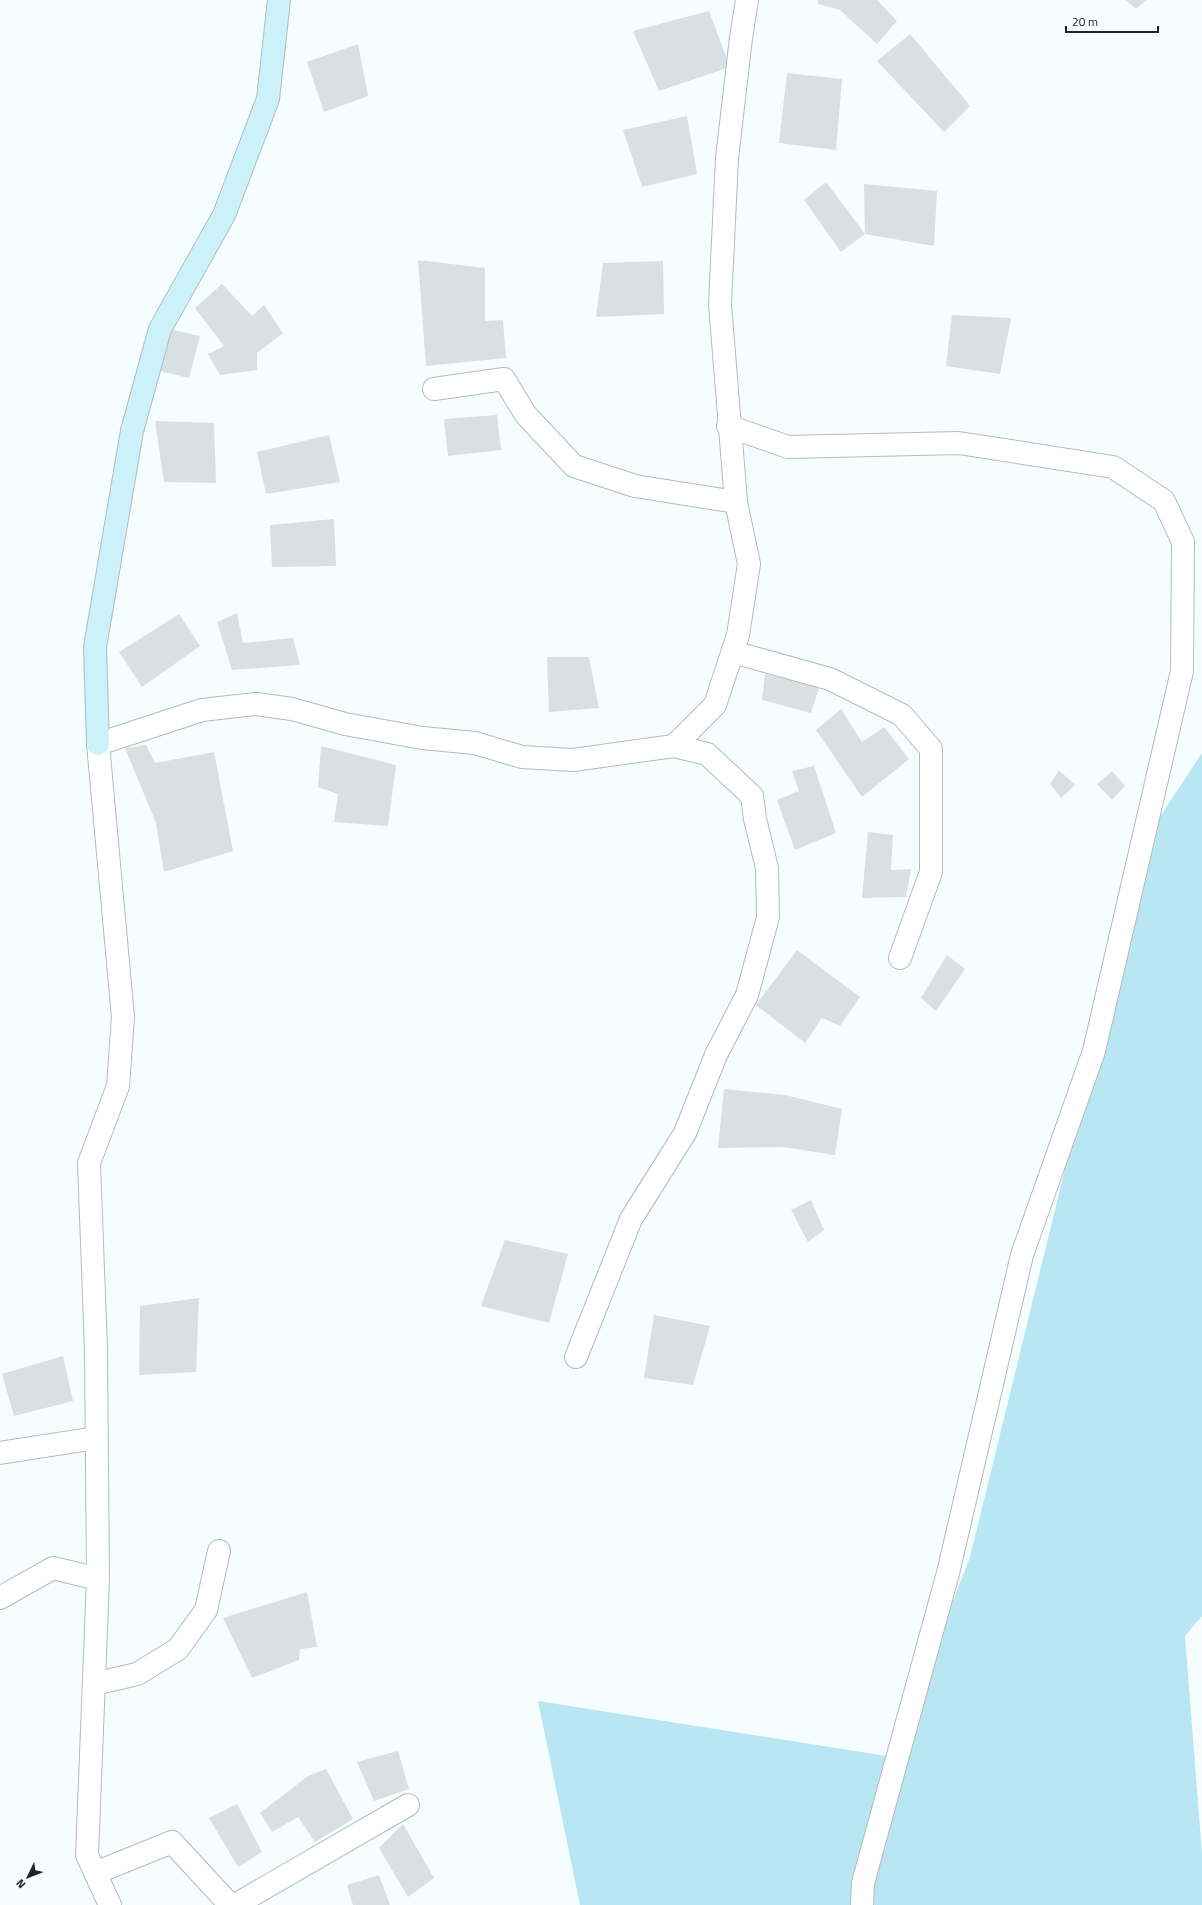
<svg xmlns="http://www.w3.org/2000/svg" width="1202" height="1905" viewBox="0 0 1202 1905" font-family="'Titillium Web',sans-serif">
  <rect width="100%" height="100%" fill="#f5fdff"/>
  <path fill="#b8e6f3" d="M1202 753V1616L1185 1636 1202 1854V1905H580L538 1701 893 1757 970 1557 1146 838Z"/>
  <g fill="#d9e0e2">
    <path d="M818 0H877L897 21 877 44 840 10 818 4Z"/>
    <path d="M1126 0H1146L1136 9Z"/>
    <path d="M709 11 730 67 659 91 633 31Z"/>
    <path d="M910 34 970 106 944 132 877 61Z"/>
    <path d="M358 44 368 96 324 112 307 62Z"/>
    <path d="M787 73 842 79 836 150 779 143Z"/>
    <path d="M687 116 697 174 642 187 623 130Z"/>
    <path d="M826 182 865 234 841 252 804 200Z"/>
    <path d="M864 184 937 191 934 246 865 234Z"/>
    <path d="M418 260 485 268V321L503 320 506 358 426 366Z"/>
    <path d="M663 261 664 314 596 317 603 263Z"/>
    <path d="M222 284 252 316 264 305 283 333 257 353V370L220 375 208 354 224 346 195 308Z"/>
    <path d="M952 315 1011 318 1000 374 946 366Z"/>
    <path d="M169 329 200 336 189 378 156 370Z"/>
    <path d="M497 415 501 450 448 456 444 419Z"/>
    <path d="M155 421 214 423 216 483 164 482Z"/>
    <path d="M329 435 340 482 266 494 257 452Z"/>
    <path d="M334 519 336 566 272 567 270 525Z"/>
    <path d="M237 613 243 643 293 638 300 665 232 670 217 622Z"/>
    <path d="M179 614 200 646 142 687 119 652Z"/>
    <path d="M547 657H589L599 708 549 712Z"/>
    <path d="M765 674 819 687 811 713 762 700Z"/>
    <path d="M841 709 862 742 884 727 909 759 862 797 816 730Z"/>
    <path d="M146 745 155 763 214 752 233 851 164 872 156 823 125 748Z"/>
    <path d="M321 746 396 765 388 826 334 822 338 794 318 787Z"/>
    <path d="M814 766 836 833 795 850 777 800 799 791 792 771Z"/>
    <path d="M1059 770 1075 785 1061 798 1050 784Z"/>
    <path d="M1112 771 1125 786 1112 800 1097 784Z"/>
    <path d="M868 832 893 835 891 870 911 869 906 897 862 898Z"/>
    <path d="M797 950 860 997 840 1026 822 1018 805 1043 756 1005Z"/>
    <path d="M947 955 965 969 936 1011 921 998Z"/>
    <path d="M724 1089 785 1095 842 1109 835 1155 783 1147 718 1148Z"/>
    <path d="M811 1200 824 1230 808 1242 791 1210Z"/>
    <path d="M505 1240 568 1254 549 1323 481 1306Z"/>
    <path d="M199 1298 196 1372 139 1375 140 1306Z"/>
    <path d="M654 1315 710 1326 693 1385 644 1378Z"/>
    <path d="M63 1356 73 1401 14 1416 2 1374Z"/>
    <path d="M307 1592 317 1647 300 1649 299 1660 252 1678 223 1618Z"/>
    <path d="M398 1751 409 1789 374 1801 357 1762Z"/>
    <path d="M326 1769 353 1819 315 1842 298 1817 272 1832 260 1813 308 1776Z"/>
    <path d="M237 1804 262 1852 238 1867 209 1818Z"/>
    <path d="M403 1824 434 1878 408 1897 379 1848Z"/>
    <path d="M379 1875 390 1905H353L347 1885Z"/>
  </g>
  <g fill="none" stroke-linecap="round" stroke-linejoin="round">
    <defs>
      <g id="street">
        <path d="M434 389 504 379 526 415 574 466 635 486 736 502"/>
        <path d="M728 426 788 447 959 443 1113 467 1164 501 1183 542 1182 671 1094 1051 1022 1255 948 1573 863 1883 862 1905"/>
        <path d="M733 652 830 679 902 715 931 749V872L900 958"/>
        <path d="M576 1357 631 1219 685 1133 716 1055 747 995 768 917 767 868 755 819 752 796 707 754 674 746"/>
        <path d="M0 1453 96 1438"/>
        <path d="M0 1598 53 1568 98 1579"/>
        <path d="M94 1684 137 1674 178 1649 206 1610 219 1551"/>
        <path d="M95 1873 172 1842 230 1905"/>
        <path d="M110 1905 87 1855 98 1579 96 1350 89 1163 118 1086 123 1017 98 744 202 710 256 704 292 709 345 724 422 738 475 743 522 757 573 760 674 746 715 705 738 635 749 564 736 502 720 304 727 158 741 38 747 0"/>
        <path d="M235 1905 408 1805"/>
      </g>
      <path id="secondary" d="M98 744 95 647 132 431 160 329 224 215 268 99 279 0"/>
    </defs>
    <use href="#street" stroke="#b4bbbd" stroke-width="24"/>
    <use href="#secondary" stroke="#b4bbbd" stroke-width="24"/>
    <use href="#street" stroke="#fff" stroke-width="22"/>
    <use href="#secondary" stroke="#cbf1fa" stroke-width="22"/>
  </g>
  <g transform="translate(28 1877) rotate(227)" stroke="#f5fdff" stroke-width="3" paint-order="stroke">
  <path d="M0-3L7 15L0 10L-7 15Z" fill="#212324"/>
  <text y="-6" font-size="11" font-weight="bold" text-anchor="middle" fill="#212324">N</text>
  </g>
  <path d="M1066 26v6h92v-6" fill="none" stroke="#212324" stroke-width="2"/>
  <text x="1072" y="26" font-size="12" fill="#212324" stroke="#f5fdff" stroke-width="3" paint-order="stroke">20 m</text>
</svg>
